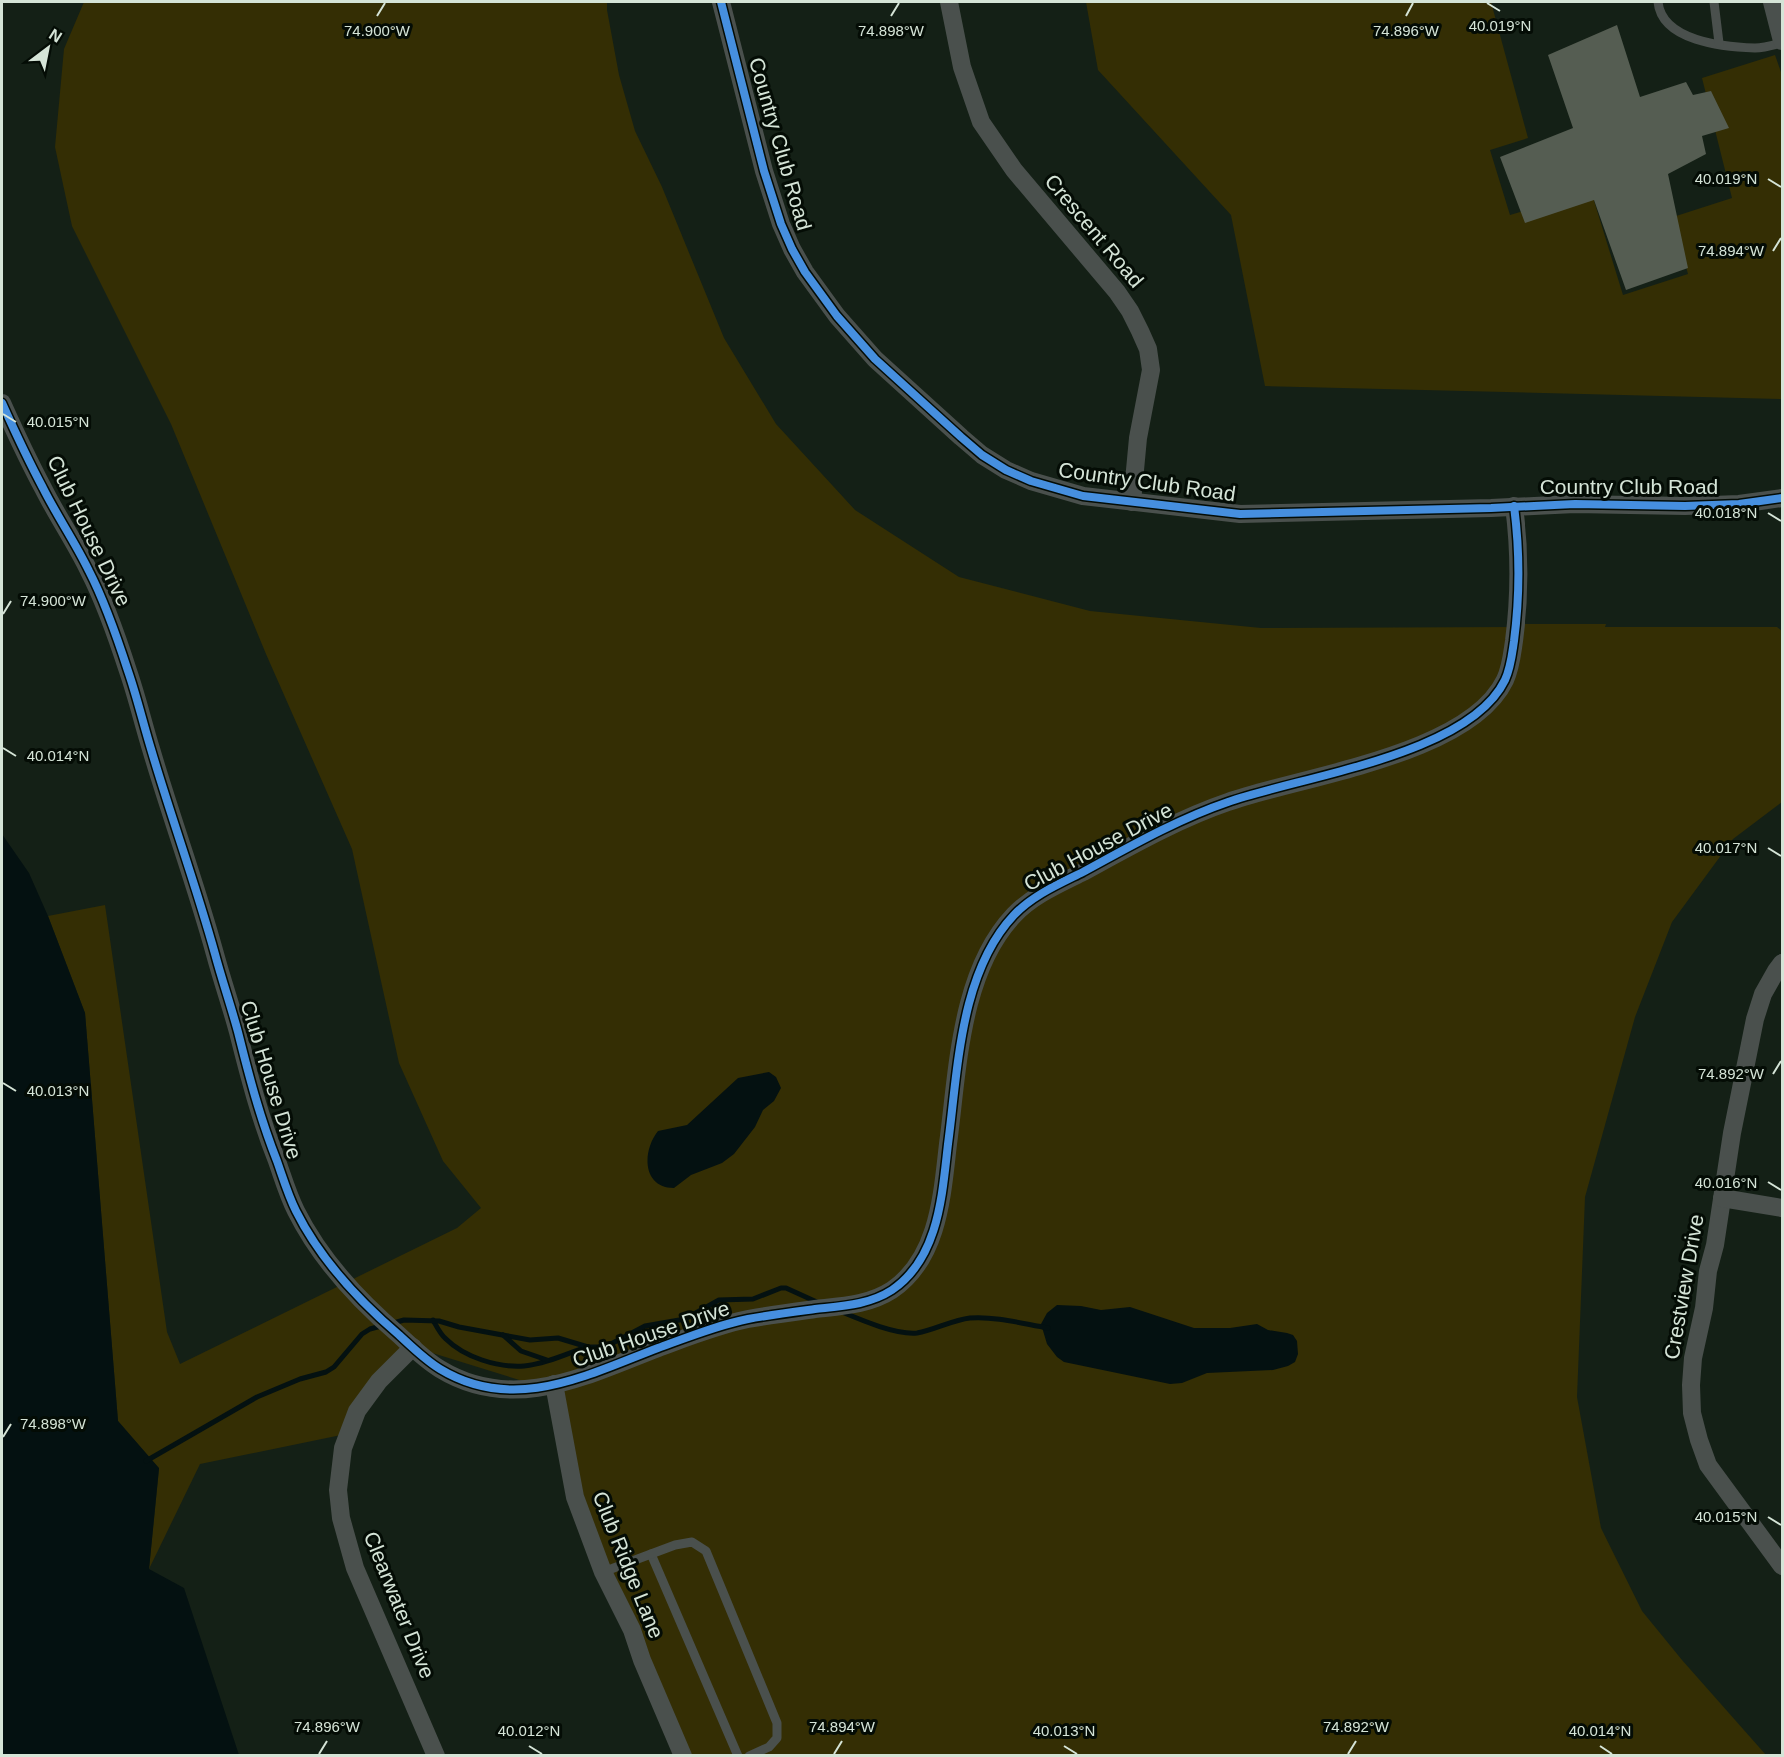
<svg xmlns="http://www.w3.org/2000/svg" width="1784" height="1757" viewBox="0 0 1784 1757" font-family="Helvetica,sans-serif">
  <rect width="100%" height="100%" fill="#142016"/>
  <g fill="#342e04">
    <path d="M84 2H607V10L619 75 635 131 662 187 724 338 776 424 855 510 959 577 1090 611 1261 628 1518 627 1520 624H1606L1605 627H1777L1782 631V802L1733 839 1672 922 1635 1017 1585 1197 1577 1397 1601 1528 1642 1611 1682 1660 1766 1755H683L603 1572 553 1383 542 1387 413 1347 346 1434 200 1464 149 1569 159 1469 118 1421 85 1013 48 916 105 905 167 1332 180 1364 457 1228 481 1208 443 1161 399 1063 352 849 266 654 171 424 72 226 55 147 64 49Z"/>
    <path d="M1086 2H1491L1528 138 1490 150 1510 215 1591 191 1623 295 1688 274 1673 217 1732 198 1702 78 1775 55 1782 75V399L1265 386 1231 215 1098 70Z"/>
  </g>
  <g fill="#041111">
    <path d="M2 834 29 873 48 916 85 1013 118 1421 159 1468 149 1569 184 1588 239 1755H2Z"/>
    <path d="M769 1072 776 1077 781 1088 774 1101 763 1110 755 1127 734 1154 722 1163 691 1175 674 1188C642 1188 642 1151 658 1131L687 1125 738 1078Z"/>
    <path d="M1057 1305 1081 1306 1101 1310 1130 1307 1194 1328H1230L1257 1324 1268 1330 1287 1333 1293 1335 1297 1341 1298 1354 1295 1362 1288 1366 1273 1370 1207 1373 1182 1383 1170 1384 1064 1362 1057 1357 1047 1344 1041 1324 1047 1313Z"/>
  </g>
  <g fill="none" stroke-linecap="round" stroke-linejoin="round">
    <g stroke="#041111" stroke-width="5">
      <path d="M842 1312C861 1320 896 1335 917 1333 935 1330 952 1320 970 1318 995 1316 1024 1324 1048 1328"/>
      <path d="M433 1320C437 1327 440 1334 446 1339 464 1357 498 1368 524 1366 545 1364 566 1354 586 1347"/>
      <path d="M390 1324 404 1320 439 1321 459 1327 530 1340 558 1338 588 1347H598L609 1345 645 1326 685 1319 719 1300 753 1299 781 1288H786L819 1303"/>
      <path d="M503 1335 521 1351 547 1360"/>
      <path d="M146 1461 257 1397 300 1379 326 1372 334 1367 362 1334 370 1329 381 1326"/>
    </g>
  </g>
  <path fill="#555d52" d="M1617 25 1640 97 1686 82 1693 95 1711 91 1729 128 1702 136 1706 154 1668 174 1688 268 1626 290 1594 200 1525 223 1500 157 1573 128 1548 55Z"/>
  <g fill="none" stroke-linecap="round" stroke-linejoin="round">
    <g stroke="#4a504d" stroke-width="9">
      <path d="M1658 2C1662 41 1723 47 1755 48 1764 48 1774 45 1782 43"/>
      <path d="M1714 2 1719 43"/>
      <path d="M651 1554 738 1756"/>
      <path d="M603 1572 675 1545 692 1542 706 1551 777 1723V1738L769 1747 749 1756"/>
    </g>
    <g stroke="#4a504d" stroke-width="18">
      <path d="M721 2 764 171 781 224 792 249 805 272 837 316 875 359 961 437 982 455 1006 470 1031 481 1083 496 1240 514 1491 508 1575 504 1685 506 1739 504 1782 498"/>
      <path d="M949 2 962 67 981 122 1014 170 1117 292 1130 311 1140 331 1148 349 1151 370 1138 438 1132 502"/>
      <path d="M1772 2 1782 41"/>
      <path d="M2 403C15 432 28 460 43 488 57 516 75 542 89 571 105 602 117 637 128 671 137 697 143 723 151 749 171 817 196 885 215 954 222 980 231 1006 238 1032 249 1076 260 1118 277 1161 283 1178 288 1195 296 1211 320 1259 358 1300 399 1335 412 1347 425 1360 440 1369 514 1414 587 1375 658 1348 688 1337 718 1325 748 1319 770 1315 793 1312 815 1309 842 1306 869 1305 892 1290 939 1258 942 1195 948 1144 958 1069 960 972 1014 915 1033 895 1059 884 1083 872 1129 847 1178 819 1228 802 1302 776 1469 755 1505 680 1511 667 1512 654 1514 641 1520 595 1520 552 1514 506"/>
      <path d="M1782 963 1776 971 1763 994 1755 1019 1732 1133 1715 1245 1708 1271 1704 1308 1693 1358 1691 1385 1692 1413 1699 1440 1708 1465 1782 1566"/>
      <path d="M1722 1198 1782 1208"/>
      <path d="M413 1347 379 1381 357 1411 343 1448 338 1490 341 1518 355 1568 436 1756"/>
      <path d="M554 1384 575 1497 603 1572 632 1630 642 1660 683 1756"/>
    </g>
    <defs>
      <g id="cycleway">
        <path d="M721 2 764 171 781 224 792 249 805 272 837 316 875 359 961 437 982 455 1006 470 1031 481 1083 496 1240 514 1491 508 1575 504 1685 506 1739 504 1782 498"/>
        <path d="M2 403C15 432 28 460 43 488 57 516 75 542 89 571 105 602 117 637 128 671 137 697 143 723 151 749 171 817 196 885 215 954 222 980 231 1006 238 1032 249 1076 260 1118 277 1161 283 1178 288 1195 296 1211 320 1259 358 1300 399 1335 412 1347 425 1360 440 1369 514 1414 587 1375 658 1348 688 1337 718 1325 748 1319 770 1315 793 1312 815 1309 842 1306 869 1305 892 1290 939 1258 942 1195 948 1144 958 1069 960 972 1014 915 1033 895 1059 884 1083 872 1129 847 1178 819 1228 802 1302 776 1469 755 1505 680 1511 667 1512 654 1514 641 1520 595 1520 552 1514 506"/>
      </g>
    </defs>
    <use href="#cycleway" stroke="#040c05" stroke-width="11"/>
    <use href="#cycleway" stroke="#468fdf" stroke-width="8"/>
  </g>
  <path fill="none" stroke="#d5e4d7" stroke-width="2" d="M1487 3 1500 11M377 16 385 3M891 16 899 3M1406 16 1413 3M1768 179 1781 187M1773 251 1781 238M3 414 16 422M1768 513 1781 521M3 614 11 601M3 748 16 756M1768 848 1781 856M1773 1074 1781 1061M3 1083 16 1091M1768 1182 1781 1190M3 1437 11 1424M1768 1517 1781 1525M529 1746 542 1754M1064 1746 1077 1754M1600 1746 1612 1754M319 1754 327 1741M834 1754 842 1741M1348 1754 1356 1741"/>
  <g text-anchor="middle" stroke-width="6" stroke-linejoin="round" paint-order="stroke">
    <g font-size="21" fill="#d5e4d7" stroke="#040c05">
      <text transform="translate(780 144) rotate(74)" y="7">Country Club Road</text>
      <text transform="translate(1094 231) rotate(50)" y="7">Crescent Road</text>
      <text transform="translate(1147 482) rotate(8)" y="7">Country Club Road</text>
      <text x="1629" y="494">Country Club Road</text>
      <text transform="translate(89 531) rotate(64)" y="7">Club House Drive</text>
      <text transform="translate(1098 847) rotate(-28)" y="7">Club House Drive</text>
      <text transform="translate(271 1080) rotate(73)" y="7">Club House Drive</text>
      <text transform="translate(1684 1287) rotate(-80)" y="7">Crestview Drive</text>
      <text transform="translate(651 1334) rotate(-19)" y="7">Club House Drive</text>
      <text transform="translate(628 1565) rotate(68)" y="7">Club Ridge Lane</text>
      <text transform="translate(399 1605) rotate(68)" y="7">Clearwater Drive</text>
    </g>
  </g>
  <g font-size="15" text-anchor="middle" fill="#d5e4d7" stroke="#040c05" stroke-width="6" stroke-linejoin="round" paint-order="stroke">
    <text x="1500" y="31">40.019°N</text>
    <text x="377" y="36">74.900°W</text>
    <text x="891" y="36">74.898°W</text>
    <text x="1406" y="36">74.896°W</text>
    <text x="1726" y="184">40.019°N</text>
    <text x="1731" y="256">74.894°W</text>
    <text x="58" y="427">40.015°N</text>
    <text x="1726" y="518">40.018°N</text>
    <text x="53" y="606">74.900°W</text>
    <text x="58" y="761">40.014°N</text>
    <text x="1726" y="853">40.017°N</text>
    <text x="1731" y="1079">74.892°W</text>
    <text x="58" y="1096">40.013°N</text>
    <text x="1726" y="1188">40.016°N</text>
    <text x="53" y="1429">74.898°W</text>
    <text x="1726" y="1522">40.015°N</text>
    <text x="327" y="1732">74.896°W</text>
    <text x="842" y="1732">74.894°W</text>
    <text x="1356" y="1732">74.892°W</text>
    <text x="529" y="1736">40.012°N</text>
    <text x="1064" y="1736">40.013°N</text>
    <text x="1600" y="1736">40.014°N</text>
  </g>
  <rect width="1784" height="1757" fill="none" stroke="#d5e4d7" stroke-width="6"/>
  <g transform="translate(48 48) rotate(32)" stroke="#040c05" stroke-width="4.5" paint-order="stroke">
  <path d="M0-4.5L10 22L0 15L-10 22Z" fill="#d5e4d7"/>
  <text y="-9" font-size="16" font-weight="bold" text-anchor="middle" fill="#d5e4d7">N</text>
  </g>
</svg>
